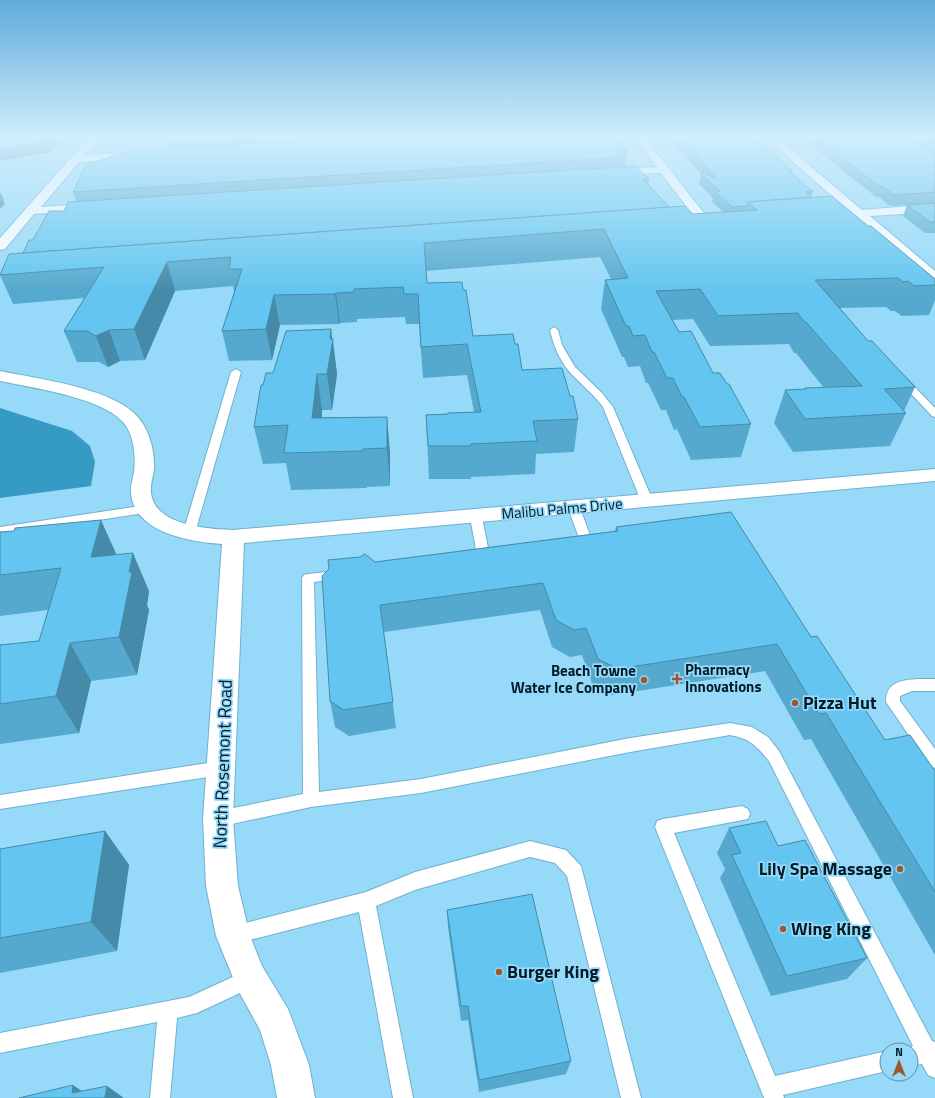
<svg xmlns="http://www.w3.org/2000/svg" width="935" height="1098" viewBox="0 0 935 1098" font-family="'Titillium Web',sans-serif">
  <rect width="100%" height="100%" fill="#97d9f8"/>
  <path fill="#359bc5" d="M0 408 72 431 90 446 95 462 91 486 0 498Z"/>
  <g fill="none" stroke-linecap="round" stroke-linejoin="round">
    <defs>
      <g id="lane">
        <path d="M554 327 558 330 562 345 575 367 602 393 613 407 653 501 651 504H643L641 501 603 407C593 393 579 383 568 370 559 359 553 344 550 330Z"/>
        <path d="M236 369 241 372 195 533 193 536H185L183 533 231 372Z"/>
        <path d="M903 377 906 378 935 408V417L932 416 900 382 898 380 900 378Z"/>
        <path d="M574 504 578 505 580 508 595 549 593 552 589 553 585 552 583 549 568 508 570 505Z"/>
        <path d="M147 505 151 506 153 509 151 512 0 535V527Z"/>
        <path d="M476 513 480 514 482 517 490 558 488 561 479 563 475 562 473 559 477 555 470 517 472 514Z"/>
        <path d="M337 571 341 572 343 575 341 578 314 582 319 792 421 779 630 738 730 723 752 727 768 737 779 751 932 1041 935 1042V1078L928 1075 922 1064 911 1066V1050H903L913 1046 769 761C756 745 750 739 730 735L630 752 421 793 311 807 218 827 212 824 210 819 212 814 218 811 303 794 302 578 304 575 308 574Z"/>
        <path d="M918 679H935V691H912L900 696V701L935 749V768L930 766 886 702C886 682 901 680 918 679Z"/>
        <path d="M221 761 226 763 229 768 226 773 221 775 0 809V795Z"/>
        <path d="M742 806 748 809 750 814 748 819 674 833 775 1076 887 1051V1071L783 1095 784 1098H764L655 827 657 821 663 819Z"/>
        <path d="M530 841 566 850 581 866 641 1098H621L567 876 555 863 530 857 415 890 376 906 413 1098H393L359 912 234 944 228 941 225 935 228 929 234 926 366 892 415 872Z"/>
        <path d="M250 969 257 971 259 978 257 985 197 1013 177 1018 170 1098H150L157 1022 0 1053V1033L189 997Z"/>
      </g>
      <g id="street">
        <path d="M89 137H100L85 155 140 152 145 155 140 158 79 162 41 207 94 203 98 204 100 207 98 210 34 214 5 249 0 250V238Z"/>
        <path d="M634 137H644L711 222 713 225 711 228H703L661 173 607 175 606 173 611 170 657 167Z"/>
        <path d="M765 137H776L862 210 935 204V212L870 216 935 271V282L930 281 857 217 825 220 821 219 819 216 821 213 849 211Z"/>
        <path d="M0 371C38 379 106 387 134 413 149 427 155 450 154 469 153 477 150 485 151 493 155 526 208 529 233 530L935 469V481L244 543 233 819 238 886 250 936 262 966 288 1009 293 1022 309 1065 315 1098H277L271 1065 260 1030 238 990 216 936 206 886 203 819 222 544C191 542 134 533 131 493 130 486 133 479 134 472 136 457 134 434 123 422 100 397 33 388 0 381Z"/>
      </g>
    </defs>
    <use href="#lane" stroke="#70b0cf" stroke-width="2"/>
    <use href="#street" stroke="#70b0cf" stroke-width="2"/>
    <use href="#lane" fill="#fff" fill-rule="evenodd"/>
    <use href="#street" fill="#fff" fill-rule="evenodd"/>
  </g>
  <g fill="#55a9ce">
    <path d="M171 137H614L627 151 625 167 649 179 648 185 669 207 693 214 723 212 712 202 713 198 699 184 701 174 668 137H755L792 171 791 173 813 192 811 197 868 226 935 279V300L929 315 902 316 895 311H891L886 307 840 308 868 341 915 387 904 411 906 413 890 446 793 452 774 423 785 390 805 389V388H824L796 353H794L789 344 710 346 693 319 672 320 679 332 713 373 751 424 741 457 691 460 677 429 674 430 666 410H661L648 383H646L640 366 628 367 624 357H622L601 309 605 280 611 279 600 257 426 271 427 283 463 290 473 336 522 370 578 419 574 452 536 454 535 474 471 477V479H429L426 415 448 414 474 412 467 375 423 378 419 324H406L405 317 357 319V322L340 323 339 324 280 325 272 360 229 361 222 331 234 292 233 286 175 291 145 360 120 361 108 367 99 362H77L64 331 85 298 13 304 0 275 23 253 33 240 64 211 76 201 73 192 169 148 167 139Z"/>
    <path d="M801 137H935V153L915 140 935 153V233H925L903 216 907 205 890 206 879 197H876Z"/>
    <path d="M333 339 337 374 332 410H322V417H387L390 454V486L367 487V488L291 490 286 463 263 464 254 427 263 385 273 373Z"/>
    <path d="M616 527 811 637 885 740 935 771V955L811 739 804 740 765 671 612 695 593 686 582 655 570 657 552 647 540 610 384 632 396 728 349 736 335 727 330 701 375 562 615 531Z"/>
    <path d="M0 532 116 555 149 591 147 605 149 610 137 675 91 681 79 733 0 744V645L39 641 48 610 0 616Z"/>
    <path d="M729 828 778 846 867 958 847 979 771 996 720 878 725 869 717 853Z"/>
    <path d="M105 831 129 865 117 951 0 973V849Z"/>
    <path d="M447 910 571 1061 566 1074 479 1092 468 1020 461 1021 448 927Z"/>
  </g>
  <g fill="#458aa8">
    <path d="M53 137H66L51 152 0 161V150Z"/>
    <path d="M1 193 5 204 0 209V194Z"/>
    <path d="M167 262 175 291 145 360 134 329Z"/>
    <path d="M336 293 340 323 339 324 335 294Z"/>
    <path d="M274 295 280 325 272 360 266 329Z"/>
    <path d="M331 329 337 374 332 410 327 374Z"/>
    <path d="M109 330 120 361 108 367 96 336Z"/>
    <path d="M317 374 322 410 318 452 312 418Z"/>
    <path d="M387 417 390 454V486L387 448Z"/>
    <path d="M101 520 118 558 91 557Z"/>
    <path d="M133 553 149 591 147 605 149 610 137 675 119 637 129 572Z"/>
    <path d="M70 643 91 681 79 733 56 696Z"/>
    <path d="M105 831 129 865 117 951 91 922Z"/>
    <path d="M73 1085 92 1098 72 1093Z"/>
    <path d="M107 1086 124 1098H105Z"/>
  </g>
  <g fill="#63c5f0" stroke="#458aa8">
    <path d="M0 137H53L48 142 0 150Z"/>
    <path d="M171 137H195L167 139Z"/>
    <path d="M358 137H614L627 151H619L626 157 73 192 86 165 132 150Z"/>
    <path d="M679 137H755L792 171H789L813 192H806L811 197 748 202 747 206 732 207 715 192 720 191 701 174 702 172 717 179Z"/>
    <path d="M816 137H910L935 153V192L894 195 882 186 880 187Z"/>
    <path d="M929 137H935V141Z"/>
    <path d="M635 166 649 179H643L669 207 23 253 29 240H33L49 211H64L68 202Z"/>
    <path d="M832 196 868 226H871L935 279V285L914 286 908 281 903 282 898 278 815 280 868 341H872L915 387 884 389 906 413 805 419 785 390 806 389 805 388 862 386 806 322H804L798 313 718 316 700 289 656 291 679 332 691 331 713 373H720L727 384H729L751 424 700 427 684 397H682L673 378H667L654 352H652L645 335 633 336 629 326H626L605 280 628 278 604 229 424 243 427 283 462 282 463 290H466L473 336 513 334 515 344H518L522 370 562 368 570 396H573L578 419 533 421 537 441 471 444V446H428L426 415 448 414V413L481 412 467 344 421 347 418 294H404L403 287 354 289V292L336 293 335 294 274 295 266 329 222 331 242 269H229L231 257 167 262 134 329 109 330 96 336 87 331H64L104 267 0 275 9 254 685 206 693 214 757 210 748 202Z"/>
    <path d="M935 203V222H930L907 205Z"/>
    <path d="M331 329 330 339H333L327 374H317L312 418 387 417V448L363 449V451L284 453 288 425 254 427 261 385H263L266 373H273L286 331Z"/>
    <path d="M731 512 811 637 817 636 885 740 910 735 935 771V892L826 713 819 714 777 644 618 669 598 659 586 628 574 630 556 620 543 583 380 605 393 702 344 710 330 701 322 576 329 569 328 560 360 557 365 554 375 562 618 531 616 527Z"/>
    <path d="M101 520 91 557 133 553 129 572H132L119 637 70 643 56 696 0 704V645L39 641 61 568 0 575V532L14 531 15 528Z"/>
    <path d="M766 821 778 846 805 840 867 958 787 976 732 855 741 853 729 828Z"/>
    <path d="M105 831 91 922 0 938V849Z"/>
    <path d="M532 894 571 1061 479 1080 468 1006H461L447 910Z"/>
    <path d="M73 1085 72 1093 107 1086 105 1098H19Z"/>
  </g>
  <linearGradient id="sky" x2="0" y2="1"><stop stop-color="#60aada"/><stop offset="0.47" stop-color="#d0eefc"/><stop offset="1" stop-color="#d0eefc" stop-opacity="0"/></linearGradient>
  <rect width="935" height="291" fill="url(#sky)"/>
  <g fill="#9d572e" stroke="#97d9f8" stroke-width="1.5">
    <path d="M675 673h4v4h4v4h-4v4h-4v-4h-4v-4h4z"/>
    <circle cx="644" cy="680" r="4"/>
    <circle cx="795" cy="703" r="4"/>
    <circle cx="900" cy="869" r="4"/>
    <circle cx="783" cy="929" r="4"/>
    <circle cx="499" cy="972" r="4"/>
  </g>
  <g text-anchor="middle" stroke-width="3.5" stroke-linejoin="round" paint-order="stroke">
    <g font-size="15" fill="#021d29" stroke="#97d9f8">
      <text transform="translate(562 509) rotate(-5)" y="5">Malibu Palms Drive</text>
    </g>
    <g font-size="15" font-weight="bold" fill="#021d29" stroke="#97d9f8" text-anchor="start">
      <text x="685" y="675">Pharmacy<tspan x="685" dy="17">Innovations</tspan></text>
      <text x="636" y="676" text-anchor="end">Beach Towne<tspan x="636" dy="17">Water Ice Company</tspan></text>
    </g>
    <g font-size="18" font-weight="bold" fill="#021d29" stroke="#97d9f8" text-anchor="start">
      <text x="803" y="709">Pizza Hut</text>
      <text x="892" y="875" text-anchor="end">Lily Spa Massage</text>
      <text x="791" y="935">Wing King</text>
      <text x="507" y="978">Burger King</text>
    </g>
    <g font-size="18" fill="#021d29" stroke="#97d9f8">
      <text transform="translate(223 764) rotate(-88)" y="6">North Rosemont Road</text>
    </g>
  </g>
  <g transform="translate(899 1062)"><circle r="19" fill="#97d9f8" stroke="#5b8ea5"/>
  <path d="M0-3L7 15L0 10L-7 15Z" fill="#9d572e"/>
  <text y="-6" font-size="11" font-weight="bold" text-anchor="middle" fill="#021d29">N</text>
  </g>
</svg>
